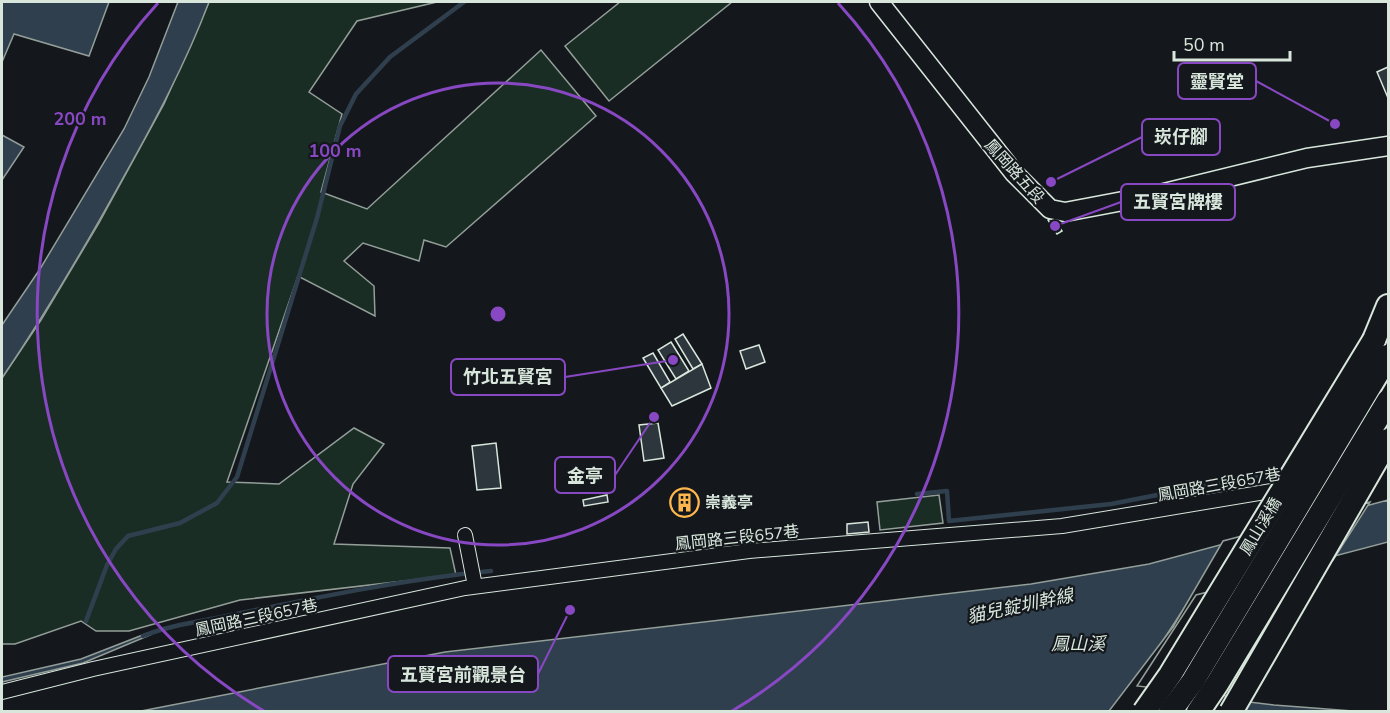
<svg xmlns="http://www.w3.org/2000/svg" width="1390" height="713" viewBox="0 0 1390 713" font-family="'Nunito Sans','Noto Sans TC',sans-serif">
  <rect width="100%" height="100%" fill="#14181c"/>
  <g fill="#1a2d24" stroke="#939e99" stroke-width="1.5">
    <path d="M209 2H437L357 21 309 92 342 114 321 192 367 209 541 50 596 116 446 247 424 240 419 261 363 243 344 261 374 286 375 316 298 276 227 482 279 484 354 428 384 444 353 484 334 544 450 548 456 575 240 600 129 631H96L81 621 15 644H2V378L41 320 99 223 164 104Z"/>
    <path d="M620 2H732L609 101 565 46Z"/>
    <path d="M939 495 943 523 880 530 877 502Z"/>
  </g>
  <g fill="#2f3f4d" stroke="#939e99" stroke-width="1.5">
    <path d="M2 2H109L89 56 14 34 2 62Z"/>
    <path d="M178 2H209C186 63 155 121 123 178 85 247 46 313 2 378V325L40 269 124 129 149 77Z"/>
    <path d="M2 135 24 147 2 180Z"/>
    <path d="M1388 500V542L1194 593 1132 688 1274 705 1353 711 136 712 445 652 1031 584 1149 564Z"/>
    <path d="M148 633 150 635 83 663 2 682V677L81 659Z"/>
  </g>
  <path fill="#14181c" stroke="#939e99" stroke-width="1.5" d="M1370 502 1333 560 1196 595 1137 686 1245 698 1236 712 1109 711 1173 627 1223 541Z"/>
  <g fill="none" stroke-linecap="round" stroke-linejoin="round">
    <g stroke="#2f3f4d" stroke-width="4.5">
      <path d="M917 494 947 491 949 521 1111 504 1270 473"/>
      <path d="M86 621 107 565 116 549 128 536 180 523 217 503 237 477 317 218 340 126 356 94 390 57 464 2"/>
      <path d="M143 636C172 624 210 620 241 613 324 596 407 579 491 571"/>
    </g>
  </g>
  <g fill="#2c363c" stroke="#d8e6dc" stroke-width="1.5">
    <path d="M1388 67V98L1377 72Z"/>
    <path d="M1053 217 1062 231 1057 234 1048 220Z"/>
    <path d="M683 334 702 364 693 369 675 339Z"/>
    <path d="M671 342 689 371 676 379 658 350Z"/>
    <path d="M759 345 765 362 746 369 740 351Z"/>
    <path d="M653 353 670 382 661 388 643 358Z"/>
    <path d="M702 364 711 388 672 406 661 388Z"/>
    <path d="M658 423 664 458 644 461 639 425Z"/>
    <path d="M496 443 501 488 477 490 472 446Z"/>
    <path d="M607 495 608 502 584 506 583 500Z"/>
    <circle cx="684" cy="502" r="6"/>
    <path d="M868 522 869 532 847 534V524Z"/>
  </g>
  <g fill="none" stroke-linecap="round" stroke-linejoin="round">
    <defs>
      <g id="minor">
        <path d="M465 535 475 586"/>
        <path d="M2 692 93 669 465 588 749 551 1062 526 1283 489"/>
      </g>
      <path id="tertiary" d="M879 2 1014 173 1050 209 1065 212 1160 194 1307 158 1388 146"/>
      <path id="primary" d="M1374 340 1388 306"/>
    </defs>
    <use href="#minor" stroke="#d8e6dc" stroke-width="16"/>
    <use href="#tertiary" stroke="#d8e6dc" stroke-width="21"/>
    <use href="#primary" stroke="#d8e6dc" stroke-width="26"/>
    <use href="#minor" stroke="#14181c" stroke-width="14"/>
    <use href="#tertiary" stroke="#14181c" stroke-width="18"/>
    <use href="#primary" stroke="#14181c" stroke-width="22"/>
    <defs>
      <g id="primary-bridge">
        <path d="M1144 712 1170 675 1374 340"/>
        <path d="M1231 712 1388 440"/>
      </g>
      <g id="trunk-bridge">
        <path d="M1170 712 1193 681 1388 356"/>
        <path d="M1198 712 1217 684 1388 401"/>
      </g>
    </defs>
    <use href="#primary-bridge" stroke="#d8e6dc" stroke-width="26" stroke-linecap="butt"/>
    <use href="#trunk-bridge" stroke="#d8e6dc" stroke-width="26" stroke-linecap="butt"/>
    <use href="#primary-bridge" stroke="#14181c" stroke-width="22"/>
    <use href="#trunk-bridge" stroke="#14181c" stroke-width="22"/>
  </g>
  <g fill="none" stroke="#8948c3" stroke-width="3">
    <circle cx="498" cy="314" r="231"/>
    <path d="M264 711A461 461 0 0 1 158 3M838 3A461 461 0 0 1 732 711"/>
  </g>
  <defs>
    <symbol id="building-ring" viewBox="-11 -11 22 22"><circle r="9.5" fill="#14181c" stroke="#ffb74d" stroke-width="1.5"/><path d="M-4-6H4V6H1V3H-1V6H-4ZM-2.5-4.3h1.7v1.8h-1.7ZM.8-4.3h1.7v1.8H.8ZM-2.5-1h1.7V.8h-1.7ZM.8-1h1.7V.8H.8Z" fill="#ffb74d"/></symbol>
  </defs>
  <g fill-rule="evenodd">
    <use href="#building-ring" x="668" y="486" width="33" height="33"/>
  </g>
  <g text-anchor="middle" stroke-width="4.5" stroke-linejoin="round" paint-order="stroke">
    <g font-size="16" fill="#d8e6dc" stroke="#14181c">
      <text transform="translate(1015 171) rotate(48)" y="6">鳳岡路五段</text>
      <text transform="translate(1219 484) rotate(-10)" y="6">鳳岡路三段657巷</text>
      <text transform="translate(1260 526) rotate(-59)" y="6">鳳山溪橋</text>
      <text transform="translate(737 537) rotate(-6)" y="6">鳳岡路三段657巷</text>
      <text transform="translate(256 617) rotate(-12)" y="6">鳳岡路三段657巷</text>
    </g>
    <g font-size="16" font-weight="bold" fill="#d8e6dc" stroke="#14181c" text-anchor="start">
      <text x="705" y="508">崇義亭</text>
    </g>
    <g font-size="18" font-style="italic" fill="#d8e6dc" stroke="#14181c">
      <text transform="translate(1020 606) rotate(-12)" y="6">貓兒錠圳幹線</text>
      <text x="1078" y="650">鳳山溪</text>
    </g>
  </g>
  <circle cx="498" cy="314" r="9" fill="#8948c3" stroke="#14181c" stroke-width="3"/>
  <g font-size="18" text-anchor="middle" font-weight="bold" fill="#8948c3" stroke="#14181c" stroke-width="4.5" stroke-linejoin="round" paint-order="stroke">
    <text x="80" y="125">200 m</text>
    <text x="335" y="157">100 m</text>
  </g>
  <path fill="none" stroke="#8948c3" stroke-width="2" d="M1335 124L1256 81M1051 182L1142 137M1055 226L1121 202M673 360L565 377M654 417L615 475M570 610L538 674"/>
  <g fill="#8948c3" stroke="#14181c" stroke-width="2">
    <circle cx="1335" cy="124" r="6"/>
    <circle cx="1051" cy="182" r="6"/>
    <circle cx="1055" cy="226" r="6"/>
    <circle cx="673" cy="360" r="6"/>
    <circle cx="654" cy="417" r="6"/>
    <circle cx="570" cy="610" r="6"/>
  </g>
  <g fill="#14181c" stroke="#8948c3" stroke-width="2">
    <rect x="1178" y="63" width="78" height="36" rx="6"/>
    <rect x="1142" y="119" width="78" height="36" rx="6"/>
    <rect x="1121" y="184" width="114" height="36" rx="6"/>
    <rect x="451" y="359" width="114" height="36" rx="6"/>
    <rect x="555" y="457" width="60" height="36" rx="6"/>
    <rect x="388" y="656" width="150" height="36" rx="6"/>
  </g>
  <g font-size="18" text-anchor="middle" font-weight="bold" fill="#d8e6dc">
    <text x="1217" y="88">靈賢堂</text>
    <text x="1181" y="143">崁仔腳</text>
    <text x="1178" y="208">五賢宮牌樓</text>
    <text x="508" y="383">竹北五賢宮</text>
    <text x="585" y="482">金亭</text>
    <text x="463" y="681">五賢宮前觀景台</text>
  </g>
  <rect width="1390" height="713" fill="none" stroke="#d8e6dc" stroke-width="6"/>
  <path d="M1174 51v9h116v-9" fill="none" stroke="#d8e6dc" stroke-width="3"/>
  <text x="1183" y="51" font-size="18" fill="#d8e6dc" stroke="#14181c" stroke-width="4.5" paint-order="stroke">50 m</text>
</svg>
